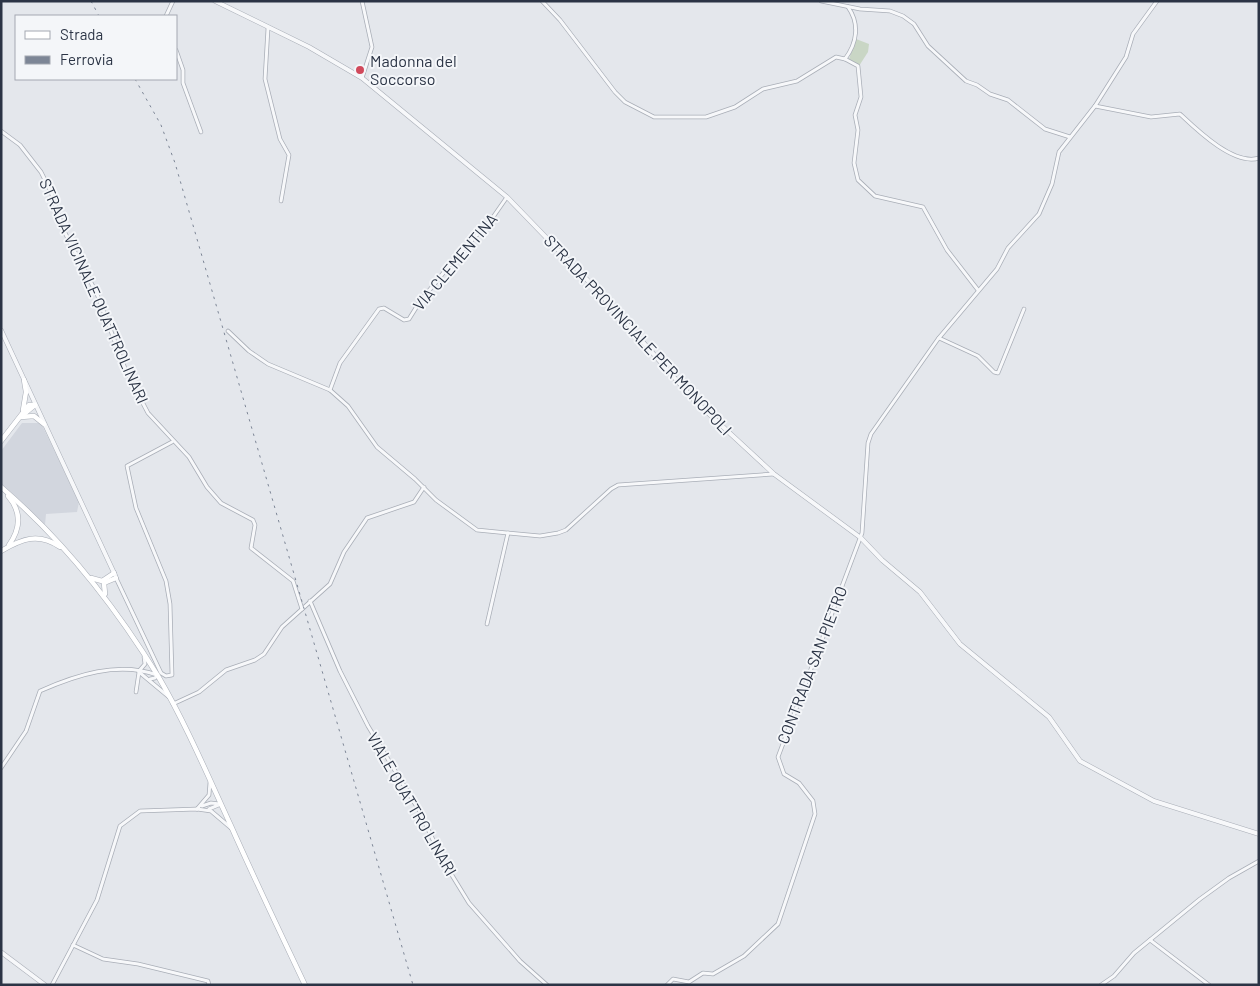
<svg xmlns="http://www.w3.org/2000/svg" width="1260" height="986" viewBox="0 0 1260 986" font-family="Barlow,sans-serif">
  <rect width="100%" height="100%" fill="#e4e7ec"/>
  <path fill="#d2d6de" d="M22 423H41L79 502 77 512 46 514 45 525 1 484V451Z"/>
  <path fill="#c9d6c5" d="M856 39 869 44 868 52 859 66 849 59Z"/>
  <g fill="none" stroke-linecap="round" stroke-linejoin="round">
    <defs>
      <g id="minor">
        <path d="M542 1 560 20 615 92 625 102 654 117H706L735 107 763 89 797 81 836 57 845 59C857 43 860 24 848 7"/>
        <path d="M821 1 860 9 890 11 903 16 914 24 928 46 966 81 977 85 990 94 1008 100 1045 129 1070 137"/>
        <path d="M166 16 173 1"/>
        <path d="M268 28 265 79 280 139 289 155 281 201"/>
        <path d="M176 50 183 70V83L201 132"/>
        <path d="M845 59 858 66 861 97 855 115 858 130 854 163 858 180 875 196 923 207 947 250 978 290"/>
        <path d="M362 78 372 47 362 1"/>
        <path d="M1095 106 1151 117 1180 114C1197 130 1234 166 1259 158"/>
        <path d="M1 131 20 145 41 172 51 192 64 231 97 294 126 371 148 413 189 457 207 487 221 503 253 520 255 525 251 548 293 581 302 609"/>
        <path d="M228 331 249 351 268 364 330 390 348 406 377 447 415 479 436 500 477 530 540 536 558 533 566 530 611 489 618 485 774 474"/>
        <path d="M939 338 978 356 994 372 998 373 1024 309"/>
        <path d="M330 390 340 363 379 309 384 308 404 320 409 319 419 303 457 256 491 220 507 197"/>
        <path d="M116 578 161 673 166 676 172 675 170 604 166 581 136 508 127 466 172 442"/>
        <path d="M310 601 340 671 368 726 420 812 442 859 469 903 520 961 547 985"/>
        <path d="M487 624 508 533"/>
        <path d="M139 671 145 664 144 657"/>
        <path d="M139 672 169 697"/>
        <path d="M136 692 139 672"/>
        <path d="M173 704 199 692 226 670 255 660 264 654 282 627 330 584 344 552 367 518 414 502 424 487"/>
        <path d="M1 768 26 731 40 691C76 675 118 661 157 675L155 678 150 679"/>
        <path d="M202 806 211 803 220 804"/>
        <path d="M197 809 209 795 210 782"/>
        <path d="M209 809 221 804"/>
        <path d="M1150 940 1209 985"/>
        <path d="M73 945 103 959 138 964 208 981 209 985"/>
        <path d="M52 985 97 900 120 826 140 811 197 809 211 811 231 828"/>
        <path d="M667 985 673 979 689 982 703 973 713 974 744 956 778 924 815 814 813 801 799 783 784 774 778 757 862 533 868 443 871 434 938 339 997 269 1008 248 1039 214 1052 184 1059 152 1095 106 1126 57 1133 34 1157 1"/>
        <path d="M1101 985 1114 976 1134 953 1200 899 1229 878 1259 861"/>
      </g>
      <g id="tertiary">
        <path d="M215 1 309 47 362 78 507 197 596 289 695 401 774 474 861 538 882 560 920 592 960 644 1049 717 1080 761 1154 801 1259 834"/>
        <path d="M1 330 115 575"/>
        <path d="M1 952 45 985"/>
      </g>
      <g id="secondary">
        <path d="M23 410 26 392 24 380"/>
        <path d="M23 415 35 405"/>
        <path d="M21 417 34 416 44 424"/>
        <path d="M1 441 29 405H35"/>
        <path d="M1 487C64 541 115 606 158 676 186 724 208 776 231 826 255 880 280 932 305 985"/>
        <path d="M8 496C22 512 21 528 9 545"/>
        <path d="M1 551C22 539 38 532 60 547"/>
        <path d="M91 578 102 581 114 573"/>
        <path d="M105 594 104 583 116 578"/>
      </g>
    </defs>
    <use href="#minor" stroke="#a9aeb7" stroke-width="4.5"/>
    <use href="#tertiary" stroke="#a9aeb7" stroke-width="5"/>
    <use href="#secondary" stroke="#a9aeb7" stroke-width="5.5"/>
    <use href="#minor" stroke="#f7f8fa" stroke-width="3"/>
    <use href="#tertiary" stroke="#f7f8fa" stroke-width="4"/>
    <use href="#secondary" stroke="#fff" stroke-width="4.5"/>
    <g stroke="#7d8696" stroke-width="1" stroke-dasharray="2.5 5" stroke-linecap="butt">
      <path d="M91 1 99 16"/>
      <path d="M135 79 161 125 175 163 413 985"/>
    </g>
  </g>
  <circle fill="#d1495b" stroke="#f4f6f9" stroke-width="2" cx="360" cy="70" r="5"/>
  <g text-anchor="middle" stroke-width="4" stroke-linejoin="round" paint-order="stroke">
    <g font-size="16" fill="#2b3445" stroke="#f4f6f9" text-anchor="start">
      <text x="370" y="67">Madonna del<tspan x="370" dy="18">Soccorso</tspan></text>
    </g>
    <g font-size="16" fill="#2b3445" stroke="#f4f6f9">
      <text transform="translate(455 262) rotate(-50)" y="6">VIA CLEMENTINA</text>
      <text transform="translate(94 291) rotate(66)" y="6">STRADA VICINALE QUATTROLINARI</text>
      <text transform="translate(638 335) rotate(47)" y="6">STRADA PROVINCIALE PER MONOPOLI</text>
      <text transform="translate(812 665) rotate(-69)" y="6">CONTRADA SAN PIETRO</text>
      <text transform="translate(412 804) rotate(60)" y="6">VIALE QUATTRO LINARI</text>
    </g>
  </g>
  <rect width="1260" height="986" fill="none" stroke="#2b3445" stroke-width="5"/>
  <rect x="15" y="15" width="162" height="65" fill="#f4f6f9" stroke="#a4a8b1"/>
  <rect x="25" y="31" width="25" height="8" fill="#ffffff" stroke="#a4a8b1"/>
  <text x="60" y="40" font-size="15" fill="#2b3445">Strada</text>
  <rect x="25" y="56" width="25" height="8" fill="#7d8696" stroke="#a4a8b1"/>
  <text x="60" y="65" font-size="15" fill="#2b3445">Ferrovia</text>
</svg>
